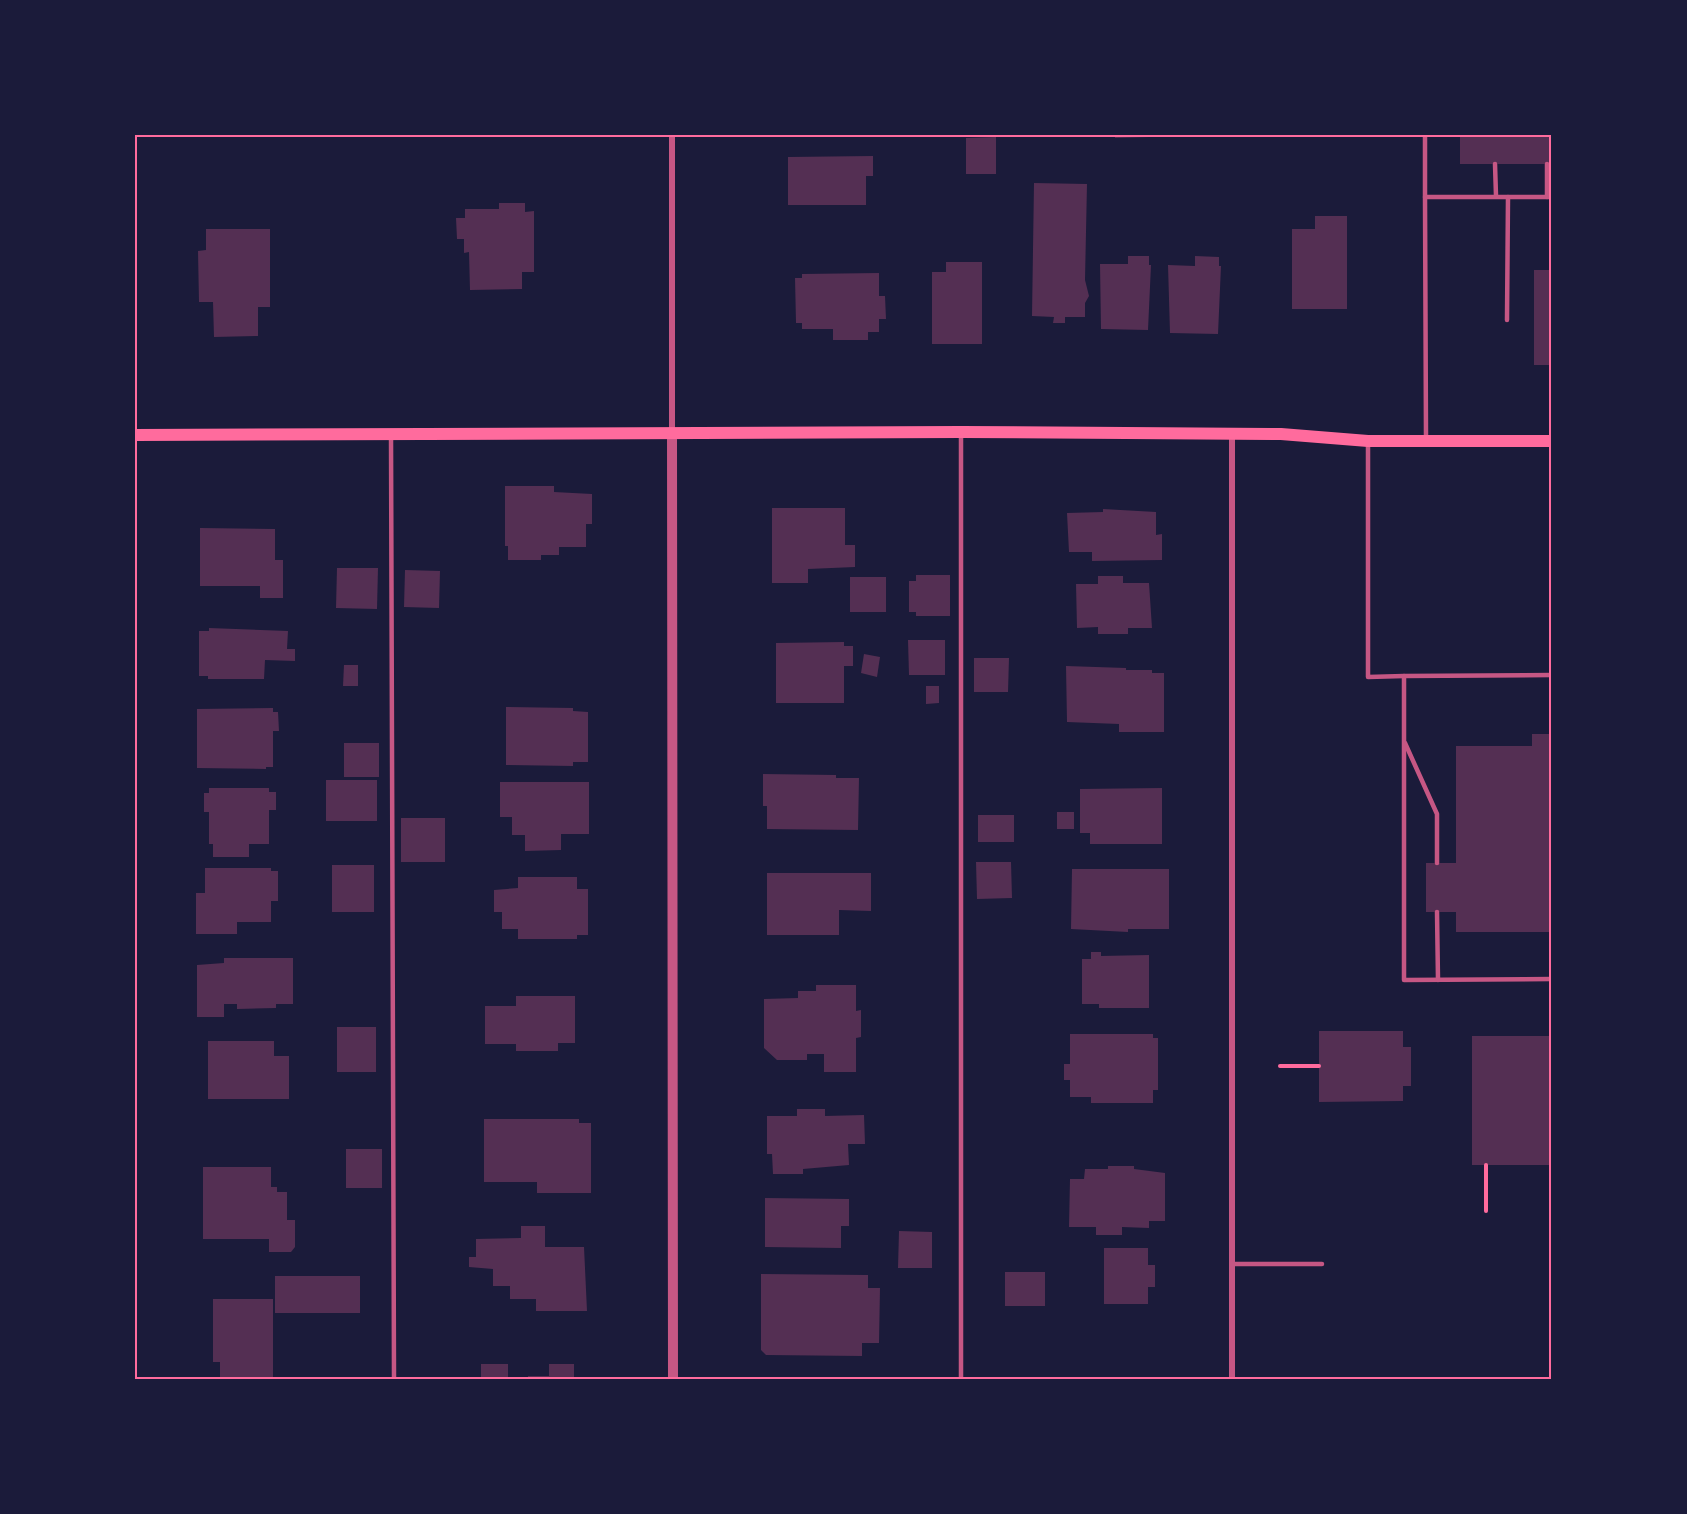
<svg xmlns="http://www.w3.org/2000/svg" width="1687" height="1514" viewBox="0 0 1687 1514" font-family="Overpass,sans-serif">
  <rect width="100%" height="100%" fill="#1b1b3a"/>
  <g fill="#542f53">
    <path d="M1115 135H1150V137L1115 138Z"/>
    <rect x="1460" y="135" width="92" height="29"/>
    <path d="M996 137V174H966V138Z"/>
    <path d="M873 156V176H866V205H788V157Z"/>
    <path d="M1034 183 1087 184 1085 280 1089 296 1085 303V317H1065V323H1053L1054 317 1032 316Z"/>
    <path d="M499 203H525V212L534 211V272H522V289L470 290 469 252 464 253V239H457L456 218H465V209H499Z"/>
    <path d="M1315 216H1347V309H1292V229H1315Z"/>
    <path d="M206 229H270V307H258V336L214 337 213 302H199L198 251 206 250Z"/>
    <path d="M1128 256H1149V265H1151L1148 330 1101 329 1100 264H1128Z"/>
    <path d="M1195 256 1219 257V266H1221L1218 334 1170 333 1168 265 1195 266Z"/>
    <path d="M946 262H982V344H932V272H946Z"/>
    <rect x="1534" y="270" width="18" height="95"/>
    <path d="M879 273V296H885L886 319H879V332H868V340H833V329H802V323H796L795 278H802V274Z"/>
    <path d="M505 486H554V492L592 494V524H586V547H559V555H541V560H508V546H505Z"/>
    <path d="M772 508H845V545H855V567L808 569V583H772Z"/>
    <path d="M1103 509 1156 512V535L1162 534V560L1092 561V552H1069L1067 513 1103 512Z"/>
    <path d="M200 528 275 529V560H283V598H260V586H200Z"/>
    <path d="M337 568H378L377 609 336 608Z"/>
    <path d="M405 570 440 571 439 608 404 607Z"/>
    <path d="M916 575H950V616H916V612H909V581H916Z"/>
    <path d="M1098 576H1123V583H1149L1152 628H1128V634H1098V627L1077 628 1076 584H1098Z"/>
    <rect x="850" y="577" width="36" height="35"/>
    <path d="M209 628 288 631 287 649H295V661L265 660 264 679H208V676H199V631H209Z"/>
    <path d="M908 640H945V675H909Z"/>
    <path d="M844 642V646H853V666H844V703H776V643Z"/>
    <path d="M864 654 880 657 877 677 861 673Z"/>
    <path d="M974 658H1009L1008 692H974Z"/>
    <path d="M344 665H358V686H343Z"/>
    <path d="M1066 666 1126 668V670H1152V673H1164V732H1119V724L1067 722Z"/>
    <path d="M926 686H939V703L926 704Z"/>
    <path d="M506 707 573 708V711L588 712V762H573V766L506 765Z"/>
    <path d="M273 708V712H278L279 731H273V767H266V769L197 768V709Z"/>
    <path d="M1532 734H1552V932H1456V912H1426V863H1456V746H1532Z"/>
    <rect x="344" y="743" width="35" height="34"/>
    <path d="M763 774 836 775V778H859L858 830 767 829V806H763Z"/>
    <rect x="326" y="780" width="51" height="41"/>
    <path d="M500 782H589V834H561V850L525 851V835H512V817H500Z"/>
    <path d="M209 788H269V792H276V810H269V844H249V857H213V844H209V812H204V793H209Z"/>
    <path d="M1162 788V844H1090V833H1080V789Z"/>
    <rect x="1057" y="812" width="17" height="17"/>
    <rect x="978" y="815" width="36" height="27"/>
    <rect x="401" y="818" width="44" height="44"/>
    <path d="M976 862H1011L1012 898 977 899Z"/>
    <rect x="332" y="865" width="42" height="47"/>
    <path d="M205 868H271V871H278V901H271V922H237V934H196V893H205Z"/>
    <path d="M1072 869H1169V929H1128V932L1071 929Z"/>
    <path d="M767 873H871V911L839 910V935H767Z"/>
    <path d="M518 877H577V889H588V935H577V939H518V929H502V912H494V890L518 888Z"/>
    <path d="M1091 952H1101V956L1149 955V1008H1099V1004H1082V959H1091Z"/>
    <path d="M224 958H293V1004H276V1008L237 1009V1004H224V1017H197V965L224 963Z"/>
    <path d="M816 985H856V1011L861 1010V1037L856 1038V1072H824V1054H807V1060H777L764 1048V999L798 998V991H816Z"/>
    <path d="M516 996H575V1043H558V1051H516V1044H485V1006H516Z"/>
    <rect x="337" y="1027" width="39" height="45"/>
    <path d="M1319 1031H1403V1047H1411V1086H1403V1101L1319 1102Z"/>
    <path d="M1070 1034H1153V1038H1158V1090H1153V1103H1091V1097H1070V1080H1064V1064H1070Z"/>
    <rect x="1472" y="1036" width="80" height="129"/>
    <path d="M208 1041H274V1056H289V1099H208Z"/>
    <path d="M797 1109H825V1116L864 1115 865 1144H848L849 1165 803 1169V1174H773L772 1154H767V1116H797Z"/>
    <path d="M484 1119H579V1123H591V1193H537V1182H484Z"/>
    <rect x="346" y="1149" width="36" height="39"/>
    <path d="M1108 1166H1134V1169L1165 1173V1221H1149V1228L1122 1227V1235H1096V1227H1069L1070 1179H1084L1085 1169H1108Z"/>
    <path d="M203 1167H271V1187H277V1192H287V1220H295V1247L291 1252H269V1239H203Z"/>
    <path d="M765 1198 849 1199V1226H841V1248L765 1247Z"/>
    <path d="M521 1226H545V1247H584L587 1311H536V1299H510V1286H493V1269L469 1267V1257H476V1239L521 1238Z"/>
    <path d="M899 1231 932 1232V1268H898Z"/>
    <path d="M1104 1248H1148V1265H1155V1287H1148V1304H1104Z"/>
    <rect x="1005" y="1272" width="40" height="34"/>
    <path d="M761 1274 868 1275V1288H880L879 1343H862V1356L766 1355 761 1350Z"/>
    <rect x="275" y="1276" width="85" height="37"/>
    <path d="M213 1299H273V1379H220V1362H213Z"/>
    <rect x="481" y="1364" width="27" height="15"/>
    <path d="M549 1364H574V1379H528V1376H549Z"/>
  </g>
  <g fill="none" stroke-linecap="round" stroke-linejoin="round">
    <g stroke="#ff6b9d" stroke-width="4">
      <path d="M1280 1066H1319"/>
      <path d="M1486 1165V1211"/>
    </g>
    <g stroke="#c65784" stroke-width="4.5">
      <path d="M1425 135V197"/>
      <path d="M1495 164 1496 196"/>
      <path d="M1547 164V197"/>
      <path d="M1507 320 1508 197"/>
      <path d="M961 434V1379"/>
      <path d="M391 435 394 1379"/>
      <path d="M1426 439 1425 197H1552"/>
      <path d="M1368 443V677L1404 676"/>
      <path d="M1552 675 1404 676V980L1552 979"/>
      <path d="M1405 743 1437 814V863"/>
      <path d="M1437 912 1438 980"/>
      <path d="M1232 1264H1322"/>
    </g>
    <g stroke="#c65784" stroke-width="6">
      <path d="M672 135V432"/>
      <path d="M1232 434V1379"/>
    </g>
    <path stroke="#c65784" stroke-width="10" d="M672 432 673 1379"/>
    <path stroke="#ff6b9d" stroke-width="12" d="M135 435 961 432 1281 434 1368 441H1552"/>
  </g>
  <rect width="1687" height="1514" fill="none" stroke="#1b1b3a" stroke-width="273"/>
  <rect x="136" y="136" width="1414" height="1242" fill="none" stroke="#ff6b9d" stroke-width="2"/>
</svg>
